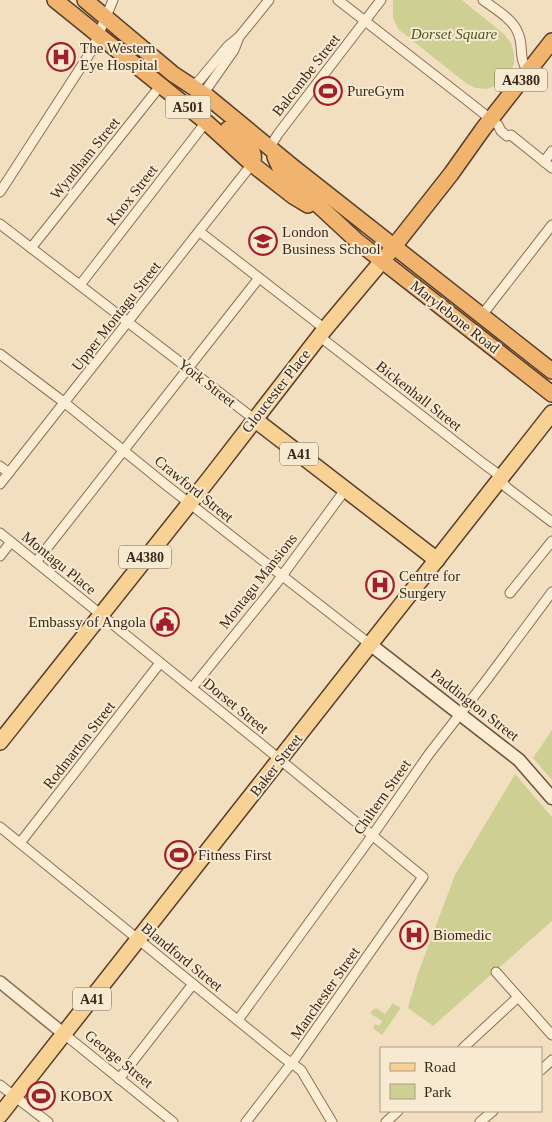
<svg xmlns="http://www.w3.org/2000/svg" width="552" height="1122" viewBox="0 0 552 1122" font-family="Georgia,serif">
  <rect width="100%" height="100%" fill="#f1dfc0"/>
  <g fill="#ced093">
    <path d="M393 0H462L504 34 511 43 514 54V64L509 74 499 84 487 89 476 88 467 84 398 29 393 18Z"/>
    <path d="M552 730V780L533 758Z"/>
    <path d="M515 774 552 817V921L433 1026 408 1008 417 976 455 875Z"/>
    <path d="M393 1003 401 1008 382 1035 373 1028 375 1024 379 1026 382 1021 371 1014V1011L376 1008 385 1014Z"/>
  </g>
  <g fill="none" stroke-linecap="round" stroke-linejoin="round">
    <defs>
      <g id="minor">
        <path d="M338 0 469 102 498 125 501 131 507 136 511 135 552 168"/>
        <path d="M483 0C495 9 513 19 518 33 524 46 518 59 528 71"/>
        <path d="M191 85 198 82 228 46 239 37 269 0"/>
        <path d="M208 97 206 90 208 87 234 50 239 37"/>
        <path d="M270 147 278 134 381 0"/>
        <path d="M544 162 552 151"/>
        <path d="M0 192 92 50 113 0"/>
        <path d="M0 224 254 419"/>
        <path d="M200 232 325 329"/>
        <path d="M31 248 161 85"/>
        <path d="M80 285 206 122"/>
        <path d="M482 315 552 225"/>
        <path d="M319 336 484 464 495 472 506 487 552 522"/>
        <path d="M0 354 65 403 166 485 371 645"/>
        <path d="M0 466 9 473"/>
        <path d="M0 484 252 164"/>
        <path d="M0 533 261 744 423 877 297 1056 246 1122"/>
        <path d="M0 556 11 542"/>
        <path d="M36 562 259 278"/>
        <path d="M510 593 552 541"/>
        <path d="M192 688 276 584 345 490"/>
        <path d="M0 827 284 1058 301 1070 332 1122"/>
        <path d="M20 843 160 663"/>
        <path d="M496 972 552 1035"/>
        <path d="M238 1020 372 836 429 754 485 682 552 592"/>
        <path d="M64 1034 173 1122"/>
        <path d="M463 1048 518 997"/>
        <path d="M541 1070 552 1060"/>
        <path d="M119 1079 193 984"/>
        <path d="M0 1085 48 1122"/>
        <path d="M386 1122 398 1111"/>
        <path d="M480 1122 493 1111"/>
      </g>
      <path id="tertiary" d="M0 982 64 1034"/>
      <path id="secondary" d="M371 645 519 760 552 798"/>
      <g id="primary">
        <path d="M254 419 437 560"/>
        <path d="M0 742 209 479 325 329 382 261"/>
        <path d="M0 1115 552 413"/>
      </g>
      <g id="trunk">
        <path d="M55 0 206 122 252 164 293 196 308 205"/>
        <path d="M85 0 173 74 208 97 293 167 552 371"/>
        <path d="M228 129C238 138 259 148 252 164"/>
        <path d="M275 157 280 168 287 176 357 241 552 394"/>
        <path d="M388 254 451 174 483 129 552 41"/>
      </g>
    </defs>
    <use href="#minor" stroke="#8c6f56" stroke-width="11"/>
    <use href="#tertiary" stroke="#8c6f56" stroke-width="14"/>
    <use href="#secondary" stroke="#6e503a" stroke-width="15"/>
    <use href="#primary" stroke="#593d2b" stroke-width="18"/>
    <use href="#trunk" stroke="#593d2b" stroke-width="18"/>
    <use href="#minor" stroke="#fbedd4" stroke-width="9"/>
    <use href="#tertiary" stroke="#fbedd4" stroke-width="11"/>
    <use href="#secondary" stroke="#fbedd4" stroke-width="12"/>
    <use href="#primary" stroke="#f8d294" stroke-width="15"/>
    <use href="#trunk" stroke="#f0b46e" stroke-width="15"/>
  </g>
  <defs>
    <symbol id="hospital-ring" viewBox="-11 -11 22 22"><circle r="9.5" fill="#f8ead0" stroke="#a0212b" stroke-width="1.5"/><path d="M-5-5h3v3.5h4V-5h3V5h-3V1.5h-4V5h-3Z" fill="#a0212b"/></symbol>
    <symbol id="stadium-ring" viewBox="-11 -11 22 22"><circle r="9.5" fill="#f8ead0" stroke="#a0212b" stroke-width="1.5"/><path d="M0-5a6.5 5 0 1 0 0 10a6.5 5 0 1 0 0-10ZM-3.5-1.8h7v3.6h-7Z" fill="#a0212b"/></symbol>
    <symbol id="university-ring" viewBox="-11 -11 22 22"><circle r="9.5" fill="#f8ead0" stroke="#a0212b" stroke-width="1.5"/><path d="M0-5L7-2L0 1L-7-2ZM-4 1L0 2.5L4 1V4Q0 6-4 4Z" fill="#a0212b"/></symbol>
    <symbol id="civic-ring" viewBox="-11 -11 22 22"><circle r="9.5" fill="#f8ead0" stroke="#a0212b" stroke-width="1.5"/><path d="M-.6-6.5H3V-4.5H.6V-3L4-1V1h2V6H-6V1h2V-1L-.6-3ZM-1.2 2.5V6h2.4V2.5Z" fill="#a0212b"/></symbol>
  </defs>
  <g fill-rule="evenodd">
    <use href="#hospital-ring" x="45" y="41" width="32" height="32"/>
    <use href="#stadium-ring" x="312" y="75" width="32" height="32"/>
    <use href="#university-ring" x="247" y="225" width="32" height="32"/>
    <use href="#hospital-ring" x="364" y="569" width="32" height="32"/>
    <use href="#civic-ring" x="149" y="606" width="32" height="32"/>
    <use href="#stadium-ring" x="163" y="839" width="32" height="32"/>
    <use href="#hospital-ring" x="398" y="919" width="32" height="32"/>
    <use href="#stadium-ring" x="25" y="1080" width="32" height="32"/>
  </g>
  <g text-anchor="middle" stroke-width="4" stroke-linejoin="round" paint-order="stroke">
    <g fill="#f8ead0" stroke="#736252" stroke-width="1">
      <rect x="495" y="68.5" width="52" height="23" rx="4"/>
      <rect x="165.5" y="95.5" width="45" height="23" rx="4"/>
      <rect x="280" y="442.5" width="38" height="23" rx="4"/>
      <rect x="119" y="545.5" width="52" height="23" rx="4"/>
      <rect x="73" y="987.5" width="38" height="23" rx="4"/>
    </g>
    <g font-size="14" font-weight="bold" fill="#3a281c">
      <text x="521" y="85">A4380</text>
      <text x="188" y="112">A501</text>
      <text x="299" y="459">A41</text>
      <text x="145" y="562">A4380</text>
      <text x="92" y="1004">A41</text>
    </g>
    <g font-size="15" font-style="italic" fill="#4e5821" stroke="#f8ead0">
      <text x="454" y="39">Dorset Square</text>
    </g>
    <g font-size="15" fill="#3a281c" stroke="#f8ead0" text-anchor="start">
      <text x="80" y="53">The Western<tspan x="80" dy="17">Eye Hospital</tspan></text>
      <text x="347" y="96">PureGym</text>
      <text x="282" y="237">London<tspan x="282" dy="17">Business School</tspan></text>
      <text x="399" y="581">Centre for<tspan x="399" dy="17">Surgery</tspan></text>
      <text x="146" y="627" text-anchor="end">Embassy of Angola</text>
      <text x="198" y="860">Fitness First</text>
      <text x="433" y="940">Biomedic</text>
      <text x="60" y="1101">KOBOX</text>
    </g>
    <g font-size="15" fill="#3a281c" stroke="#f8ead0">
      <text transform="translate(306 75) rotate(-52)" y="5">Balcombe Street</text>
      <text transform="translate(85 158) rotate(-51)" y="5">Wyndham Street</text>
      <text transform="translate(132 195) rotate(-52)" y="5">Knox Street</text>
      <text transform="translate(116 316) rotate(-52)" y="5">Upper Montagu Street</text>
      <text transform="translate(455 317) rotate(38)" y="5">Marylebone Road</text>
      <text transform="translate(207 383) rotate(38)" y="5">York Street</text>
      <text transform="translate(276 391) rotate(-52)" y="5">Gloucester Place</text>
      <text transform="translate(419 396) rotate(38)" y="5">Bickenhall Street</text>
      <text transform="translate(194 489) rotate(39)" y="5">Crawford Street</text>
      <text transform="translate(59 563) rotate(39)" y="5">Montagu Place</text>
      <text transform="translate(258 581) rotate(-52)" y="5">Montagu Mansions</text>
      <text transform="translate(475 705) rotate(38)" y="5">Paddington Street</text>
      <text transform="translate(236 706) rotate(39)" y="5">Dorset Street</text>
      <text transform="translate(79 745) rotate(-52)" y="5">Rodmarton Street</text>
      <text transform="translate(276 765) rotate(-52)" y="5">Baker Street</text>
      <text transform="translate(382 797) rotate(-55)" y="5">Chiltern Street</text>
      <text transform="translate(182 957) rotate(39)" y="5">Blandford Street</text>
      <text transform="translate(325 993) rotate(-55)" y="5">Manchester Street</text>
      <text transform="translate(119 1059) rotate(39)" y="5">George Street</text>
    </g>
  </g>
  <rect x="380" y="1047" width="162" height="65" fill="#f8ead0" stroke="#ac9c88"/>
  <rect x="390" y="1063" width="25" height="8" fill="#f8d294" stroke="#ac9c88"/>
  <text x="424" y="1072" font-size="15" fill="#3a281c">Road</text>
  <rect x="390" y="1084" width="25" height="15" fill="#ced093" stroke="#ac9c88"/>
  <text x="424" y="1097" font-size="15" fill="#3a281c">Park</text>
</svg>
